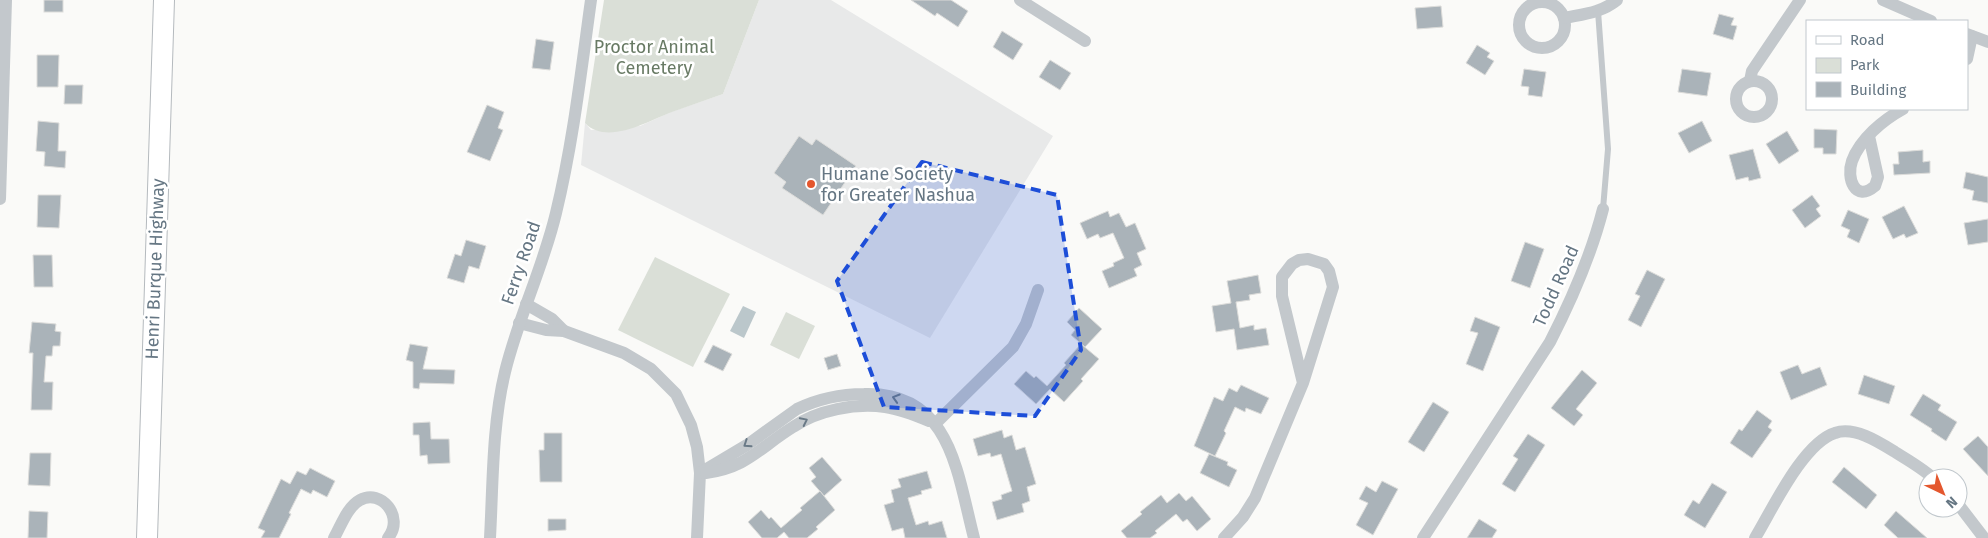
<svg xmlns="http://www.w3.org/2000/svg" width="1988" height="538" viewBox="0 0 1988 538" font-family="'Fira Sans',sans-serif">
  <rect width="100%" height="100%" fill="#fafaf8"/>
  <path fill="#e8e9e9" d="M759 0H831L1053 136 930 338 581 165 585 123 591 130 640 126 671 112 723 94Z"/>
  <g fill="#dadfd7">
    <path d="M604 0H759L723 94C706 100 689 106 672 112 648 121 607 146 585 123Z"/>
    <path d="M655 257 730 294 693 367 618 330Z"/>
    <path d="M786 312 815 326 799 359 770 345Z"/>
  </g>
  <path fill="#bbc7cb" d="M743 306 756 312 744 338 730 331Z"/>
  <g fill="#aab3b9" stroke="#dcdcda">
    <rect x="44" y="0" width="19" height="12"/>
    <path d="M911 0H951L968 11 958 27 937 13 935 16Z"/>
    <path d="M1441 6 1443 27 1417 29 1415 8Z"/>
    <path d="M1719 14 1734 18 1731 25 1737 26 1733 40 1713 34Z"/>
    <path d="M1002 31 1023 44 1013 60 993 47Z"/>
    <path d="M536 39 554 42 550 70 532 68Z"/>
    <path d="M1477 45 1490 53 1487 57 1494 61 1485 75 1466 63Z"/>
    <path d="M37 55H59L58 87H37Z"/>
    <path d="M1050 60 1071 73 1060 90 1039 77Z"/>
    <path d="M1524 69 1546 72 1542 97 1528 95 1529 87 1521 86Z"/>
    <path d="M1682 69 1711 73 1707 96 1678 92Z"/>
    <path d="M65 85H83L82 104H64Z"/>
    <path d="M487 105 504 112 498 128 503 130 490 161 467 152Z"/>
    <path d="M38 121 59 123 58 151H66L65 168 44 166 45 152 36 151Z"/>
    <path d="M1702 121 1712 141 1689 153 1678 133Z"/>
    <path d="M1814 129 1837 130 1836 154H1823V148H1814Z"/>
    <path d="M1787 131 1799 151 1779 164 1766 144Z"/>
    <path d="M799 136 812 145 816 139 856 166 823 215 782 188 786 182 774 173Z"/>
    <path d="M1753 149 1761 178 1749 181 1748 177 1736 180 1729 155Z"/>
    <path d="M1923 150V162L1930 161V173L1894 175 1893 164H1899L1898 152Z"/>
    <path d="M1966 172 1988 177V203L1972 200 1974 191 1963 188Z"/>
    <path d="M38 195H61L59 228 37 227Z"/>
    <path d="M1812 195 1820 206 1816 209 1821 216 1805 228 1792 210Z"/>
    <path d="M1904 206 1918 233 1906 238 1904 234 1893 239 1882 217Z"/>
    <path d="M1848 210 1869 219 1859 243 1847 237 1850 230 1841 226Z"/>
    <path d="M1108 211 1110 217 1119 213 1126 227 1135 223 1146 249 1137 253 1142 265 1134 269 1137 276 1109 288 1102 271 1114 266 1113 263 1124 258 1113 233 1100 238 1098 234 1087 239 1080 223Z"/>
    <path d="M1988 219V242L1968 245 1964 223Z"/>
    <path d="M466 240 486 246 479 269 469 266 464 283 447 278 455 254 461 256Z"/>
    <path d="M1525 242 1544 249 1530 288 1511 281Z"/>
    <path d="M33 255H52L53 287H34Z"/>
    <path d="M1647 270 1665 279 1641 327 1628 320 1640 296 1635 294Z"/>
    <path d="M1258 275 1261 293 1249 295 1250 300 1236 302 1240 328 1254 325V330L1266 328 1269 345 1237 350 1234 329 1216 332 1212 306 1231 303 1227 281Z"/>
    <path d="M1079 308 1102 329 1085 347 1071 335 1075 330 1067 322Z"/>
    <path d="M1475 317 1500 327 1483 371 1466 364 1478 333 1470 331Z"/>
    <path d="M32 322 56 324 55 331 61 332 60 346H53L52 356H46L44 382H53L52 410H31L33 353H29Z"/>
    <path d="M410 344 428 347 423 369 455 370 454 384 420 383 419 389 413 388V362L406 360Z"/>
    <path d="M1081 344 1099 359 1081 379 1083 381 1064 402 1050 389 1036 404 1014 384 1026 371 1034 378 1036 376 1047 386 1066 365 1064 363Z"/>
    <path d="M713 345 732 354 723 371 704 362Z"/>
    <path d="M837 354 841 366 828 370 824 358Z"/>
    <path d="M1798 365 1802 374 1820 367 1827 385 1791 400 1780 372Z"/>
    <path d="M1582 370 1597 383 1576 409 1583 415 1574 426 1551 408Z"/>
    <path d="M1864 375 1895 386 1889 404 1858 394Z"/>
    <path d="M1241 385 1269 398 1261 414 1246 408 1245 412 1235 407 1224 431 1226 433 1215 456 1194 446 1214 397 1223 401 1229 388 1237 392Z"/>
    <path d="M1923 394 1941 405 1938 410 1957 422 1946 441 1931 431 1932 429 1910 415Z"/>
    <path d="M1433 402 1449 412 1424 452 1408 442Z"/>
    <path d="M1757 410 1772 421 1768 427 1772 430 1752 458 1730 443 1739 429 1742 431Z"/>
    <path d="M430 422 431 439H449L450 463 428 464 427 455 420 456 419 435H413V423Z"/>
    <path d="M1002 430 1004 438 1012 435 1016 450 1025 447 1036 484 1027 487 1030 501 1022 504 1024 512 997 520 992 502 1002 499 1001 495 1012 491 1009 481 1001 454 991 457 990 453 978 456 973 439Z"/>
    <path d="M544 433H562V482H540L539 450H544Z"/>
    <path d="M1528 434 1545 445 1515 492 1502 484 1518 459 1513 456Z"/>
    <path d="M1978 436 1988 447V476L1963 449Z"/>
    <path d="M30 453H51L50 486 28 485Z"/>
    <path d="M1209 454 1228 462 1227 465 1237 470 1229 487 1200 473Z"/>
    <path d="M822 457 842 480 824 496 811 481 816 477 809 468Z"/>
    <path d="M1844 467 1877 495 1866 509 1832 482Z"/>
    <path d="M310 468 335 481 327 497 313 490 311 494 301 489 289 513 291 514 279 538H261L265 531 258 528 281 479 290 484 297 471 306 475Z"/>
    <path d="M927 471 932 488 921 491 922 494 908 498 912 512 916 525 928 521 929 525 942 521 947 538H905L903 528 892 531 884 505 894 502 891 490 901 487 898 479Z"/>
    <path d="M1382 481 1398 489 1373 535 1356 525 1368 503 1359 499 1366 486 1376 492Z"/>
    <path d="M1712 483 1727 492 1705 528 1684 515 1693 500 1699 504Z"/>
    <path d="M820 491 835 510 816 527 818 529 807 538H789L784 532 777 538H762L748 522 761 510 769 519 771 517 781 528 802 510 800 508Z"/>
    <path d="M1179 493 1186 501 1192 496 1211 519 1197 531 1187 519 1183 522 1176 514 1155 531 1157 533 1150 538H1127L1121 531 1142 514 1140 512 1161 495 1167 503Z"/>
    <path d="M29 511 48 512 47 538H28Z"/>
    <path d="M1896 511 1927 538H1898L1884 525Z"/>
    <path d="M548 519H566V530L548 531Z"/>
    <path d="M1479 519 1497 530 1492 538H1467Z"/>
  </g>
  <g fill="none" stroke-linecap="round" stroke-linejoin="round">
    <defs>
      <path id="primary" d="M147 538 164 0"/>
    </defs>
    <use href="#primary" stroke="#b5babe" stroke-width="22"/>
    <path stroke="#c3c8cc" stroke-width="6" d="M1598 11 1608 149 1603 209"/>
    <g stroke="#c3c8cc" stroke-width="12">
      <path d="M1020 0 1085 41"/>
      <path d="M1883 0 1931 21"/>
      <circle cx="1542" cy="25" r="23"/>
      <path d="M1564 18C1583 14 1601 13 1617 0"/>
      <path d="M1967 34 1988 42"/>
      <path d="M1967 59 1972 36"/>
      <path d="M1750 81 1752 71 1800 0"/>
      <circle cx="1754" cy="99" r="18"/>
      <path d="M1869 136 1878 177 1875 186C1855 203 1846 178 1852 161 1860 139 1883 120 1903 109"/>
      <path d="M0 199 6 0"/>
      <path d="M526 304 552 319 564 331"/>
      <path d="M519 323 546 330 564 331 624 353 651 369 676 394 691 425 697 447 700 473 697 538"/>
      <path d="M936 423 1013 347 1026 324 1038 290"/>
      <path d="M700 473 747 445 797 409C818 399 841 394 864 394 951 391 957 473 974 538"/>
      <path d="M706 473C748 467 759 448 793 427 818 410 855 403 885 407 900 409 915 415 929 421"/>
      <path d="M1958 504 1984 538"/>
      <path d="M334 538C341 526 347 507 360 500 381 488 405 517 388 538"/>
      <path d="M490 538C493 483 492 426 505 372 518 318 543 268 556 213 573 143 581 72 591 0"/>
      <path d="M1224 538 1243 517 1255 498 1303 383 1333 287 1329 271 1324 264 1308 259 1299 260 1292 264 1282 277V296L1303 383"/>
      <path d="M1423 538 1550 342C1572 299 1591 256 1603 209"/>
      <path d="M1755 538C1772 510 1803 443 1835 433 1854 426 1879 442 1895 452 1908 460 1922 468 1933 478"/>
    </g>
    <use href="#primary" stroke="#fff" stroke-width="20"/>
  </g>
  <defs><path id="oneway-chevron" d="M-2-3.5L2.5 0L-2 3.5" fill="none" stroke-width="1.6" stroke-linecap="round" stroke-linejoin="round" transform="scale(1.25)"/></defs>
  <g stroke="#6a7a87">
    <use href="#oneway-chevron" transform="translate(896 398) rotate(-163)"/>
    <use href="#oneway-chevron" transform="translate(804 421) rotate(-26)"/>
    <use href="#oneway-chevron" transform="translate(747 444) rotate(146)"/>
  </g>
  <path fill="#1d4ed8" fill-opacity="0.2" stroke="#1d4ed8" stroke-width="4" stroke-dasharray="10 6" stroke-linejoin="round" d="M922 162 1057 195 1081 350 1035 416 884 407 837 281Z"/>
  <circle fill="#e4572e" stroke="#fff" stroke-width="2" cx="811" cy="184" r="5"/>
  <g text-anchor="middle" stroke-width="5" stroke-linejoin="round" paint-order="stroke">
    <g font-size="18" fill="#687a64" stroke="#fff">
      <text x="654" y="53">Proctor Animal<tspan x="654" dy="21">Cemetery</tspan></text>
    </g>
    <g font-size="18" fill="#657683" stroke="#fff" text-anchor="start">
      <text x="821" y="180">Humane Society<tspan x="821" dy="21">for Greater Nashua</tspan></text>
    </g>
    <g font-size="18" fill="#657683" stroke="#fff">
      <text transform="translate(521 263) rotate(-71)" y="6">Ferry Road</text>
      <text transform="translate(155 269) rotate(-88)" y="6">Henri Burque Highway</text>
      <text transform="translate(1556 286) rotate(-66)" y="6">Todd Road</text>
    </g>
  </g>
  <rect x="1806" y="20" width="162" height="90" fill="#ffffff" stroke="#c1c8cd"/>
  <rect x="1816" y="36" width="25" height="8" fill="#ffffff" stroke="#c1c8cd"/>
  <text x="1850" y="45" font-size="15" fill="#657683">Road</text>
  <rect x="1816" y="58" width="25" height="15" fill="#dadfd7" stroke="#c1c8cd"/>
  <text x="1850" y="70" font-size="15" fill="#657683">Park</text>
  <rect x="1816" y="82" width="25" height="15" fill="#aab3b9" stroke="#c1c8cd"/>
  <text x="1850" y="95" font-size="15" fill="#657683">Building</text>
  <g transform="translate(1943 493) rotate(137)"><circle r="24" fill="#ffffff" stroke="#c1c8cd"/>
  <path d="M0-4L9 19L0 12L-9 19Z" fill="#e4572e"/>
  <text y="-8" font-size="14" font-weight="bold" text-anchor="middle" fill="#657683">N</text>
  </g>
</svg>
